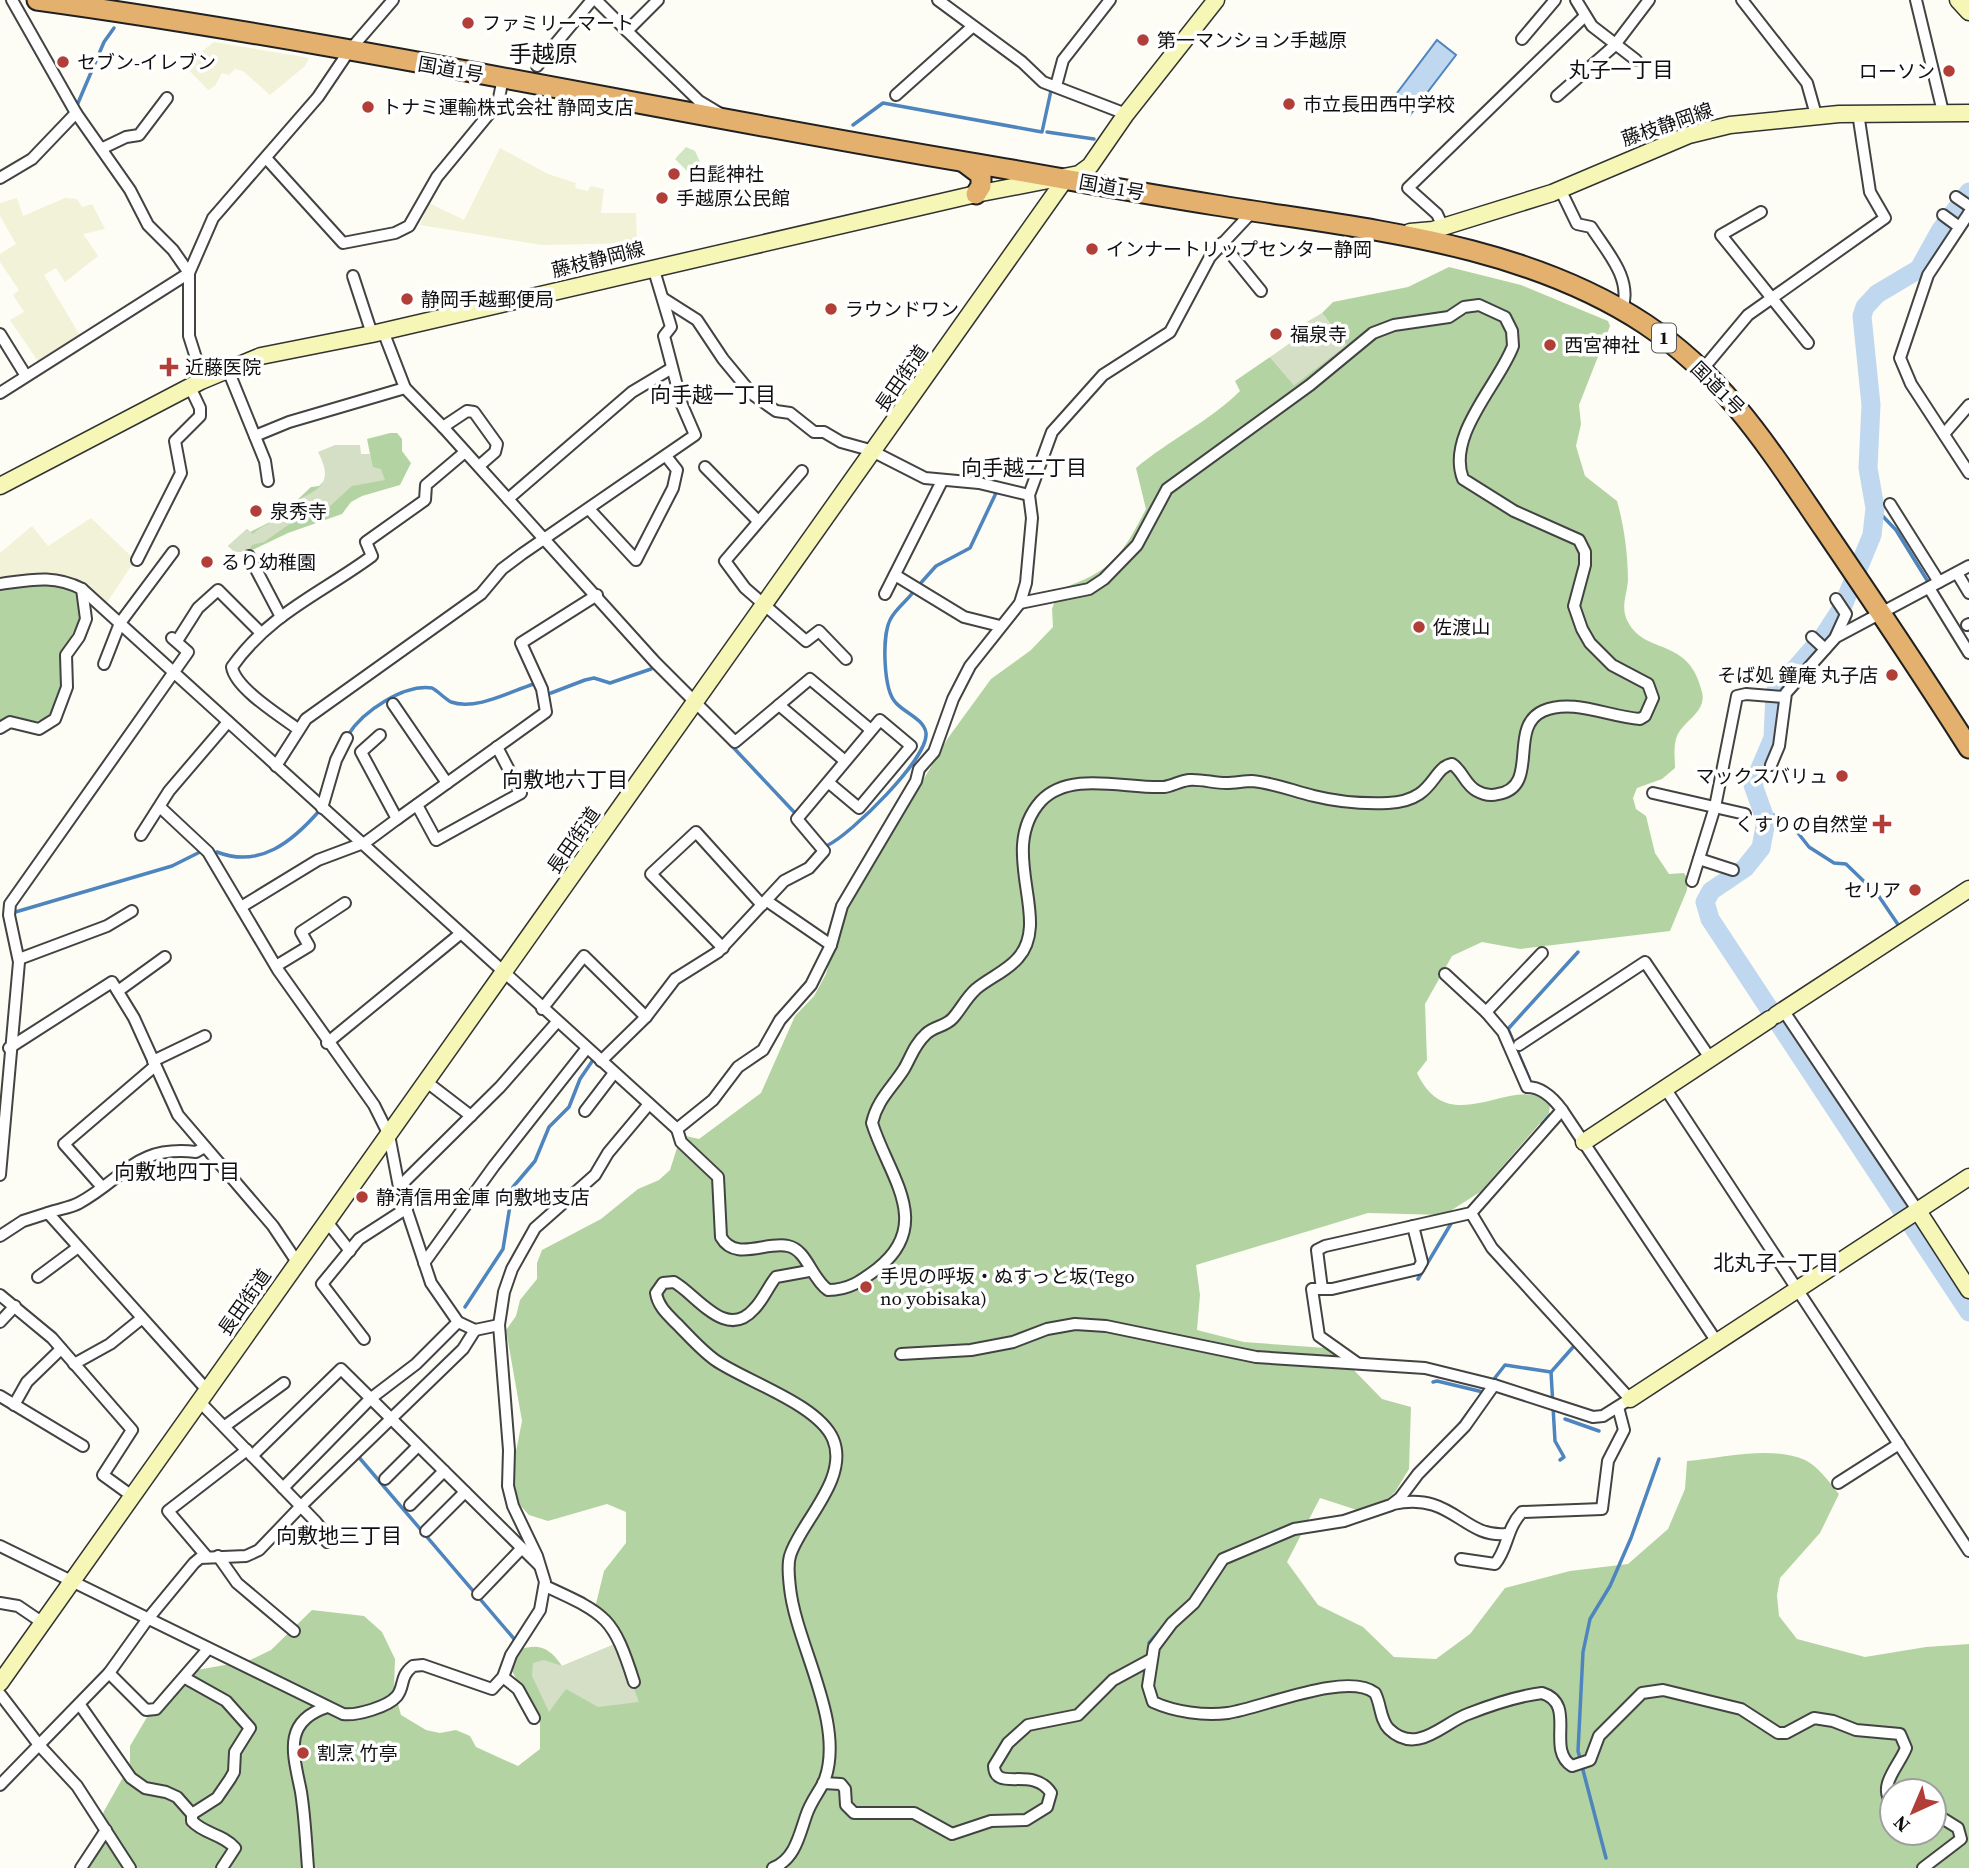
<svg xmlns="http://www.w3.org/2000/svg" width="1969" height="1868" viewBox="0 0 1969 1868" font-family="'Source Serif 4','Noto Sans JP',serif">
  <rect width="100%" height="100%" fill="#fefdf5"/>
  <g fill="#f1f2d7">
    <path d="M214 42 309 58 305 66 270 95 243 71 235 69 229 75 222 73 215 86 208 90 184 65Z"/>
    <path d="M500 148 548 174 576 183 575 188 588 191 590 186 604 189 601 213H636L637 243 542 245 420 225 429 203 464 220Z"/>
    <path d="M17 198 23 216 65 198 77 199 82 207 92 204 105 229 83 234 98 256 65 282 56 268 44 275 82 339 40 364 10 320 24 312 13 295 19 290 0 262V254L16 244 0 216V203Z"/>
    <path d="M91 518 135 560 106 604 66 576 51 574 0 581V553L32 526 48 546Z"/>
  </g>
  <path fill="#d0e5c1" d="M686 147 695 151 704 171 692 176 675 159Z"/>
  <g fill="#b3d4a2" fill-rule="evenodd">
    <path d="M1449 267 1521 285 1608 321 1610 326 1579 405 1581 424 1576 446 1585 476 1617 501C1624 525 1628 555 1628 580 1627 595 1620 608 1628 622 1646 656 1689 636 1702 692 1707 712 1684 720 1677 736 1673 746 1675 758 1675 768L1662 779 1637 788 1633 798 1636 809 1646 816 1655 853 1669 874 1684 873 1688 879 1687 890 1670 931 1520 949 1482 942 1452 956 1425 1004 1427 1060 1417 1073C1451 1145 1517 1068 1550 1105L1549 1113 1480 1192 1444 1215 1368 1213 1196 1265 1200 1295 1197 1330 1244 1342 1326 1348 1345 1361 1382 1399 1411 1407 1409 1469 1395 1492 1384 1502 1357 1510 1320 1498 1287 1562 1318 1605 1363 1627 1394 1657 1436 1659 1470 1634 1505 1588 1570 1571 1628 1564 1668 1529 1685 1489 1687 1461C1722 1458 1771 1445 1805 1460 1819 1467 1829 1482 1839 1494L1820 1533 1780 1578 1777 1595 1779 1616 1797 1639 1865 1657 1926 1647 1969 1644V1868H84L104 1811 130 1765V1746L163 1690 185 1672 248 1661 271 1650 312 1610 364 1616 382 1632 395 1659 394 1690 401 1715 426 1730 440 1733 456 1730 470 1736 476 1747 518 1766 540 1749V1723L512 1671 518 1650C539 1643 549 1647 562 1666L616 1644 594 1612 604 1571 626 1543V1512L607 1504 548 1521 529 1515 517 1502 511 1477 522 1421 506 1330 516 1316 520 1300 537 1279V1263L542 1250 601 1219 638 1189 659 1180 670 1170 681 1135 699 1139 761 1093 795 1016 814 996 826 974 841 919 948 738 991 679 1031 650 1053 627 1052 609 1059 589C1111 573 1122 555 1146 509L1136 468C1169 440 1210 421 1240 391L1235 381 1270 357 1294 385 1346 345 1322 313 1333 302 1408 287ZM1892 1791H1934V1833H1892Z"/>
    <path d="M390 433H397L402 439V451L411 463 400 485 362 496 351 502 342 514 288 533 248 552H235L228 546 247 529 250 532 278 518 311 487 319 486 325 480 327 470 371 459 367 439Z"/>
    <path d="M48 582 73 588 83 612C79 624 64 647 62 657 60 666 65 675 63 683 55 727 37 723 0 722V588Z"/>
  </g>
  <g fill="#d4dfc6">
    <path d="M1322 313 1347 345 1294 385 1270 357 1293 341 1295 329Z"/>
    <path d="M335 445H360L361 454H370L373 467 381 469 385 480 352 486 330 506 308 511 264 542 252 545 248 552H235L228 546 247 529 253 534C262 524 271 525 280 516 286 511 293 501 301 498 326 487 331 477 318 452Z"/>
    <path d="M617 1643 639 1702 598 1707 566 1689 549 1712 532 1676 533 1663 544 1660 562 1666Z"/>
  </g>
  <path fill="#bfd8f0" stroke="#4e85be" stroke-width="2" d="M1437 40 1456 55 1410 115 1391 101Z"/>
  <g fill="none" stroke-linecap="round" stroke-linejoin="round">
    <g stroke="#4e85be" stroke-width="3.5">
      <path d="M75 110 104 42 114 28"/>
      <path d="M853 125 883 103 1042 132 1052 86"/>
      <path d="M1047 132 1094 139"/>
      <path d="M1875 508 1896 530 1930 585"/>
      <path d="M919 585 936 566 970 548 996 493"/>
      <path d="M551 693 585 680 594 678 610 683 651 669"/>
      <path d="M348 735C363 711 404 684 432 688 438 691 445 699 451 702 476 711 511 691 534 684"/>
      <path d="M730 744 794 812"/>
      <path d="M1763 812 1787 819 1809 847 1834 863 1846 864 1878 895 1899 926"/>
      <path d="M828 845C850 835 929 758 926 733 924 719 905 713 896 703 883 690 882 636 890 620 895 609 907 601 914 591"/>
      <path d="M217 852C260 869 293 841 320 810"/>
      <path d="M12 913 172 866 200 852"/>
      <path d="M1529 1078 1508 1029 1578 952"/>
      <path d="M1542 1124 1550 1115"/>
      <path d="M1418 1279 1452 1222"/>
      <path d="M465 1307 503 1249 513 1187 535 1161 549 1127 569 1107 580 1079 593 1060"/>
      <path d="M1551 1372 1555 1441 1564 1457 1560 1460"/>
      <path d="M1494 1379 1505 1365 1551 1372 1574 1346"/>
      <path d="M1433 1382 1437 1381 1483 1392 1456 1429"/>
      <path d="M1565 1419 1599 1431"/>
      <path d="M357 1455 515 1640"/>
      <path d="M1149 1643 1164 1626"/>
      <path d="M1606 1858 1578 1751 1583 1652 1590 1619 1610 1586 1631 1538 1659 1459"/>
    </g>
    <path stroke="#bfd8f0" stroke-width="19" d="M1969 192 1940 231 1919 269 1877 294 1865 307 1862 316 1871 405 1868 468 1875 508 1872 535 1842 608 1823 637 1775 692 1773 738 1753 785 1766 821 1761 848 1745 868 1711 891 1705 902 1710 919 1969 1312"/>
    <defs>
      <g id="street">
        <path d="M596 0 627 31 658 0"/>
        <path d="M938 0 1022 62 1043 82 1126 114"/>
        <path d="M1576 0 1592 26 1636 60"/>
        <path d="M1742 0 1807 83 1816 115"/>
        <path d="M1916 0 1943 112"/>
        <path d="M627 31 699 101 719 113"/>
        <path d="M1522 39 1555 0"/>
        <path d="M537 66 592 0"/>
        <path d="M1056 86 1063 60 1110 0"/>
        <path d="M896 95 972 27"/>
        <path d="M1557 96 1614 46 1649 0"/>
        <path d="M103 148 126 137 139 135 167 98"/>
        <path d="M266 158 343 243 395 233 409 226 437 177 498 103 503 78"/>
        <path d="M0 178 32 159 76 113 12 0"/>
        <path d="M1560 189 1577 224 1591 227C1607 252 1633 279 1622 310"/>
        <path d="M1956 197 1969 206"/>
        <path d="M1761 212 1721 235 1808 343"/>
        <path d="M1969 213 1928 275 1900 358 1911 384 1969 473"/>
        <path d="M1943 215 1958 226"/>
        <path d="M1443 227 1437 214 1408 188 1584 17"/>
        <path d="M1222 243 1261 291"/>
        <path d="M353 276 372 334"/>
        <path d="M664 299 697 320 723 359 752 394 776 411 790 413 814 432H824L841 442 870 450 925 478 979 483 1029 495"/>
        <path d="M383 331 405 388 443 427 655 662 735 742 810 679 871 730"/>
        <path d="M0 334 26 376"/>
        <path d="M228 370 265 461 268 481"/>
        <path d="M1702 370 1748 315 1885 218 1870 192 1858 113"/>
        <path d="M203 380 189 336V273L213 218 318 97 349 51 393 0"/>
        <path d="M0 393 189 273 173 250 148 225 130 190 76 113"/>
        <path d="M443 427 467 411 474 412 497 444 495 452 479 466"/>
        <path d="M1944 434 1969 405"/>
        <path d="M255 436 289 422 405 388"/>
        <path d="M705 467 758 521"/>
        <path d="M802 471 725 561 745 588 806 641 819 631 846 659"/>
        <path d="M508 499 632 392 672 368"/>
        <path d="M1890 504 1939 582"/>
        <path d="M589 509 636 560 673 488 677 470 666 456"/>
        <path d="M249 556 281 617"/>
        <path d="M137 560 181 473 175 441 200 416V408L190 387"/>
        <path d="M1957 573 1969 593"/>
        <path d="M895 575 964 617 1000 626"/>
        <path d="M0 584C30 580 54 574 82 589L677 1129 713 1100 738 1067 763 1050 780 1020 811 985 831 945 842 906 916 781 919 769 934 752 953 699 970 666 1020 603 1026 583 1032 518 1029 495 1052 432 1103 375 1170 332 1210 257 1253 211"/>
        <path d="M1929 588 1969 653"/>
        <path d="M885 594 942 481"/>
        <path d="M1836 599 1846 614 1836 636"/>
        <path d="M1967 625 1969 624"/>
        <path d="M1812 637 1825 649"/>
        <path d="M177 641 198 608 218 590 261 633"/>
        <path d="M104 664 120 623 173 552"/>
        <path d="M393 704 447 783"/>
        <path d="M779 705 845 761"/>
        <path d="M0 728 10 722 39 729 55 719 67 687 66 655 79 637 86 619 82 589"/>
        <path d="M298 729C280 716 235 688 232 667 270 613 322 593 372 556L366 542 425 500 426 485 465 452"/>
        <path d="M1771 765 1779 746 1786 693 1836 637 1969 566"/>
        <path d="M276 766 306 719 481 594 502 569 522 554 695 435 682 405 664 336 671 327 653 267"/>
        <path d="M1653 793 1745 814"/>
        <path d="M417 805 436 840 521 793 497 747"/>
        <path d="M161 808 208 852 278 970 374 1105 389 1135 399 1187 431 1283 458 1322 475 1330 499 1325"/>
        <path d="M322 808 336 760 347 738"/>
        <path d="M397 819 546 712 542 689 521 643 597 595"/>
        <path d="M141 835 169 791 228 722"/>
        <path d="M1699 859 1733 870"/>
        <path d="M1692 881 1715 807 1737 696 1746 694 1784 697"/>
        <path d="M767 901 831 945"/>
        <path d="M241 907 318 860 366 842 397 819 361 752 380 735"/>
        <path d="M723 948 651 874 696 832 762 905"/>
        <path d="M19 959 107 926 132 911"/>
        <path d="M276 966 309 946 301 932 345 903"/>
        <path d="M1445 974 1486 1012"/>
        <path d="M118 991 165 957"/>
        <path d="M542 1009 584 956 646 1017"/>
        <path d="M1783 1010 1918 1211"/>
        <path d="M327 1043 460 934"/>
        <path d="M1519 1045 1645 962 1710 1058"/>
        <path d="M9 1048 112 982 134 1018 178 1115 273 1226 297 1262"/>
        <path d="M153 1061 205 1036"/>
        <path d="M601 1061 646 1017 675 979 718 952 784 881 809 868 824 851 797 819 880 720 911 746 859 808 828 782"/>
        <path d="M428 1083 471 1116"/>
        <path d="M1665 1088 1969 1551"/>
        <path d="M1562 1110 1717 1342"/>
        <path d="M585 1111 614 1073"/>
        <path d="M677 1129 681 1142 718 1177 721 1237C735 1262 766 1241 788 1246 807 1250 811 1278 828 1290 849 1290 861 1281 877 1269 935 1224 888 1175 872 1123 877 1100 892 1088 904 1069 911 1057 914 1045 926 1034 934 1026 945 1027 953 1018 961 1009 966 998 976 989 989 978 1007 971 1018 958 1053 919 996 851 1041 801 1070 770 1126 789 1164 787 1172 786 1180 781 1189 780 1201 779 1214 783 1226 783 1235 783 1244 781 1252 781 1274 783 1293 791 1314 796 1338 802 1363 804 1388 803 1435 801 1431 768 1452 764 1463 771 1465 785 1477 791 1484 795 1491 796 1498 794 1541 787 1507 727 1543 711 1573 698 1609 717 1640 719L1645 716 1653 698 1648 684 1612 665 1590 643 1582 629 1574 606 1585 565V552L1579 540 1514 511 1463 479C1446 435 1499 384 1513 346L1512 331 1505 317 1479 305 1464 307 1449 317 1394 325 1373 333 1310 385 1167 489 1137 545 1104 579 1089 589 1020 603"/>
        <path d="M203 1148 196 1152C135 1145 125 1178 79 1203 70 1208 58 1209 48 1213L207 1390"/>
        <path d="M0 1175 19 962 9 915 10 904 188 652 172 638"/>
        <path d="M102 1187 64 1144 155 1066"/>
        <path d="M399 1187 500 1087 557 1022"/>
        <path d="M328 1223 350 1251"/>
        <path d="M0 1236 23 1221 48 1213"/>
        <path d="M424 1263 494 1166 587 1048"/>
        <path d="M38 1277 77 1248"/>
        <path d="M1322 1289 1317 1250 1325 1246 1471 1213 1562 1110C1554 1099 1542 1087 1527 1087L1503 1032 1486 1012 1542 953"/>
        <path d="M0 1295 52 1338 132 1430 103 1475 132 1496"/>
        <path d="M0 1322 15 1306"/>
        <path d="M364 1339 322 1284 359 1239 407 1208"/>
        <path d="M901 1354 971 1350 1013 1342 1047 1329 1075 1324 1106 1326 1256 1357 1425 1368 1494 1385 1593 1417 1603 1416 1630 1399 1492 1248 1471 1213"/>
        <path d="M1357 1363 1319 1336 1312 1289H1332L1418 1269 1422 1262 1413 1226"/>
        <path d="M74 1364 110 1344 141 1319"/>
        <path d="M1494 1385 1465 1426 1418 1474 1400 1498 1391 1505 1344 1521 1294 1529 1223 1559 1194 1603 1172 1623 1154 1647 1148 1686 1153 1702C1175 1712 1204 1716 1228 1713 1262 1708 1347 1671 1375 1693 1381 1704 1380 1720 1389 1729 1417 1756 1443 1723 1468 1714 1491 1705 1518 1696 1542 1693 1578 1704 1545 1749 1572 1766L1590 1760 1599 1736 1642 1693 1663 1690 1741 1709 1778 1733H1786L1814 1718 1833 1721 1856 1730 1900 1734 1906 1748C1899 1766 1877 1786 1892 1803"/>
        <path d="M0 1396 83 1446"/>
        <path d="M199 1401 315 1521 324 1532 327 1542"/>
        <path d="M14 1405 27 1382 61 1349"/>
        <path d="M225 1426 284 1383"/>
        <path d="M252 1456 341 1369 539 1565"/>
        <path d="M385 1479 418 1446"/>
        <path d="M1838 1483 1899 1444"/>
        <path d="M283 1488 370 1399 416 1364 458 1322"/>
        <path d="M1393 1504C1453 1491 1462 1538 1506 1534"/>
        <path d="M410 1505 444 1471"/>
        <path d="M426 1531 465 1492"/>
        <path d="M0 1546 343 1714C356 1716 388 1707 397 1696 405 1686 399 1677 413 1666L423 1665 492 1689 503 1677 511 1655 540 1610 545 1582 537 1556 513 1506 508 1486 509 1450 499 1325 504 1292 512 1269 535 1228 595 1175 608 1153 649 1104"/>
        <path d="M218 1556 237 1583 294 1631"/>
        <path d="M207 1557 168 1511 247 1450"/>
        <path d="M1461 1559 1495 1564C1508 1549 1506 1529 1522 1512L1602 1509 1608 1461 1624 1430 1618 1407"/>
        <path d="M545 1586C606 1614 613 1616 634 1682"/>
        <path d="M478 1594 522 1548"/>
        <path d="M0 1603 18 1606 43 1623"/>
        <path d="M109 1673 146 1710 156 1709 208 1649"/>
        <path d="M503 1677 518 1689 534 1718"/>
        <path d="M185 1678 226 1701 250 1728 235 1752 234 1772 230 1779 217 1798 192 1814"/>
        <path d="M0 1694 39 1745 77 1786 130 1868"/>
        <path d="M80 1705 131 1778 145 1788 166 1792 177 1797 192 1814V1821C204 1834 223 1834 235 1848L222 1868"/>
        <path d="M823 1783 841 1784 845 1789 846 1805 854 1813H914L952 1834 991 1821 1026 1820 1047 1807 1051 1793C1033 1765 995 1793 994 1766L1008 1743 1028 1725 1078 1715 1113 1680 1150 1660"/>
        <path d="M0 1785 109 1673 147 1620 194 1563 200 1558 246 1556 259 1550 301 1506 463 1349 475 1330"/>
        <path d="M81 1868 106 1830"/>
        <path d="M308 1868C306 1843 305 1817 301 1792 294 1756 281 1722 327 1707"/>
        <path d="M773 1868C795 1859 799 1836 806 1816 811 1800 821 1790 825 1779 845 1722 796 1644 790 1588 789 1577 787 1566 790 1556 799 1524 850 1479 833 1439 818 1404 745 1381 715 1360 701 1350 689 1336 676 1323 667 1314 658 1306 656 1293L663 1283 674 1282C697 1295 726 1341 754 1309 763 1300 768 1287 776 1277L809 1271"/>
        <path d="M1923 1868 1961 1839 1958 1828 1934 1813"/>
      </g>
      <g id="secondary">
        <path d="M1958 0 1969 12"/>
        <path d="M1410 232 1433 230 1552 193 1689 135 1730 125 1839 114 1969 113"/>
        <path d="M0 486 201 381 261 356 372 334 976 194 1079 174 1090 166 1126 114 1216 0"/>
        <path d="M1776 1015 1969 889"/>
        <path d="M1584 1142 1770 1019"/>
        <path d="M1918 1211 1969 1290"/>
        <path d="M1630 1399 1969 1177"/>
        <path d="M0 1683 1066 178"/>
      </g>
      <g id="highway">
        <path d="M37 0C349 43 656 110 966 162 1049 176 1132 192 1215 205 1360 229 1519 241 1645 324 1726 378 1770 450 1824 529 1873 601 1922 674 1969 748"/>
        <path d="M965 163 981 175V186L976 194"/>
      </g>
    </defs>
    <use href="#street" stroke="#434343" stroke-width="14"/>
    <use href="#secondary" stroke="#323232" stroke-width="19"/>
    <use href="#highway" stroke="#212121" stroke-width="23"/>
    <use href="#street" stroke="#fff" stroke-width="10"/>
    <use href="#secondary" stroke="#f6f6b7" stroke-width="16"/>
    <use href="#highway" stroke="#e4b06d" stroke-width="19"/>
  </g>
  <g fill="#b13f37" stroke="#fff" stroke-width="2.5">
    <circle cx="468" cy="23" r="7"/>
    <circle cx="1143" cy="40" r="7"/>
    <circle cx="63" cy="62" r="7"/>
    <circle cx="1949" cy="71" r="7"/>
    <circle cx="1289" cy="104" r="7"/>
    <circle cx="368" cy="107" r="7"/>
    <circle cx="674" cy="174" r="7"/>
    <circle cx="662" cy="198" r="7"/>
    <circle cx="1092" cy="249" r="7"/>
    <circle cx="407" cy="299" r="7"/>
    <circle cx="831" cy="309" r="7"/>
    <circle cx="1276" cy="334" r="7"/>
    <circle cx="1550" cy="345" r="7"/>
    <path d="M165.5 356.5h7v7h7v7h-7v7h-7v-7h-7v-7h7z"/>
    <circle cx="256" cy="511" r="7"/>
    <circle cx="207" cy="562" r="7"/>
    <circle cx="1419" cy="627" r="7"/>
    <circle cx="1892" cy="675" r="7"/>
    <circle cx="1842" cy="776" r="7"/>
    <path d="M1878.5 813.5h7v7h7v7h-7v7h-7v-7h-7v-7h7z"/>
    <circle cx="1915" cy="890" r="7"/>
    <circle cx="362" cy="1197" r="7"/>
    <circle cx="866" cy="1287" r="7"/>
    <circle cx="303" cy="1753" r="7"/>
  </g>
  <g text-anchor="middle" stroke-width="7" stroke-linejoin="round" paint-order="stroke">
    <rect fill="#fff" stroke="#585858" stroke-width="2" x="1652" y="323.5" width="24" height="29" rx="5"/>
    <g font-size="18" font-weight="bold" fill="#101010">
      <text x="1664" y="344">1</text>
    </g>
    <g font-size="19" fill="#101010" stroke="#fff" text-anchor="start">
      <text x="482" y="30">ファミリーマート</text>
      <text x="1157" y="47">第一マンション手越原</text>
      <text x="77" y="69">セブン-イレブン</text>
      <text x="1935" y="78" text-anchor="end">ローソン</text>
      <text x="1303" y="111">市立長田西中学校</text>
      <text x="382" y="114">トナミ運輸株式会社 静岡支店</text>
      <text x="688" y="181">白髭神社</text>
      <text x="676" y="205">手越原公民館</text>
      <text x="1106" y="256">インナートリップセンター静岡</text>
      <text x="421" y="306">静岡手越郵便局</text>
      <text x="845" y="316">ラウンドワン</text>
      <text x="1290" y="341">福泉寺</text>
      <text x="1564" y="352">西宮神社</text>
      <text x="185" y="374">近藤医院</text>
      <text x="270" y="518">泉秀寺</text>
      <text x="221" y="569">るり幼稚園</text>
      <text x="1433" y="634">佐渡山</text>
      <text x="1878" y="682" text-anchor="end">そば処 鐘庵 丸子店</text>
      <text x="1828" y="783" text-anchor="end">マックスバリュ</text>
      <text x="1868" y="831" text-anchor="end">くすりの自然堂</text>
      <text x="1901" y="897" text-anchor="end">セリア</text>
      <text x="376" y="1204">静清信用金庫 向敷地支店</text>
      <text x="880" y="1283">手児の呼坂・ぬすっと坂(Tego<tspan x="880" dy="22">no yobisaka)</tspan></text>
      <text x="317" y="1760">割烹 竹亭</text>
    </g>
    <g font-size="19" fill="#101010" stroke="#fff">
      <text transform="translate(451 69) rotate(10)" y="7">国道1号</text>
      <text transform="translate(1667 124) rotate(-19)" y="7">藤枝静岡線</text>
      <text transform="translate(1112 187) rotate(10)" y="7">国道1号</text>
      <text transform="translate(598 259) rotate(-14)" y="7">藤枝静岡線</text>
      <text transform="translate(901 378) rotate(-55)" y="7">長田街道</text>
      <text transform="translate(1718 388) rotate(45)" y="7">国道1号</text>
      <text transform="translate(573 840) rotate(-55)" y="7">長田街道</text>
      <text transform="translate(244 1302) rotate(-55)" y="7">長田街道</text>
    </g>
    <g font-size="21" fill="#101010" stroke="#fff">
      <text x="1621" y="77">丸子一丁目</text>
      <text x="713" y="402">向手越一丁目</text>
      <text x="1024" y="475">向手越二丁目</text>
      <text x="565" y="787">向敷地六丁目</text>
      <text x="177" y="1179">向敷地四丁目</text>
      <text x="1776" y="1270">北丸子一丁目</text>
      <text x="339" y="1543">向敷地三丁目</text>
    </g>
    <g font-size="23" fill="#101010" stroke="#fff">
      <text x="543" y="62">手越原</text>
    </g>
  </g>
  <g transform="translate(1913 1812) rotate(224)"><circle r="33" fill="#ffffff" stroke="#9f9f9f" stroke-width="2"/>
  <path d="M0-5L12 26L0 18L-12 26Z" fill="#b13f37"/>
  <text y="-10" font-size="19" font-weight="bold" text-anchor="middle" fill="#101010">N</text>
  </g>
</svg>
